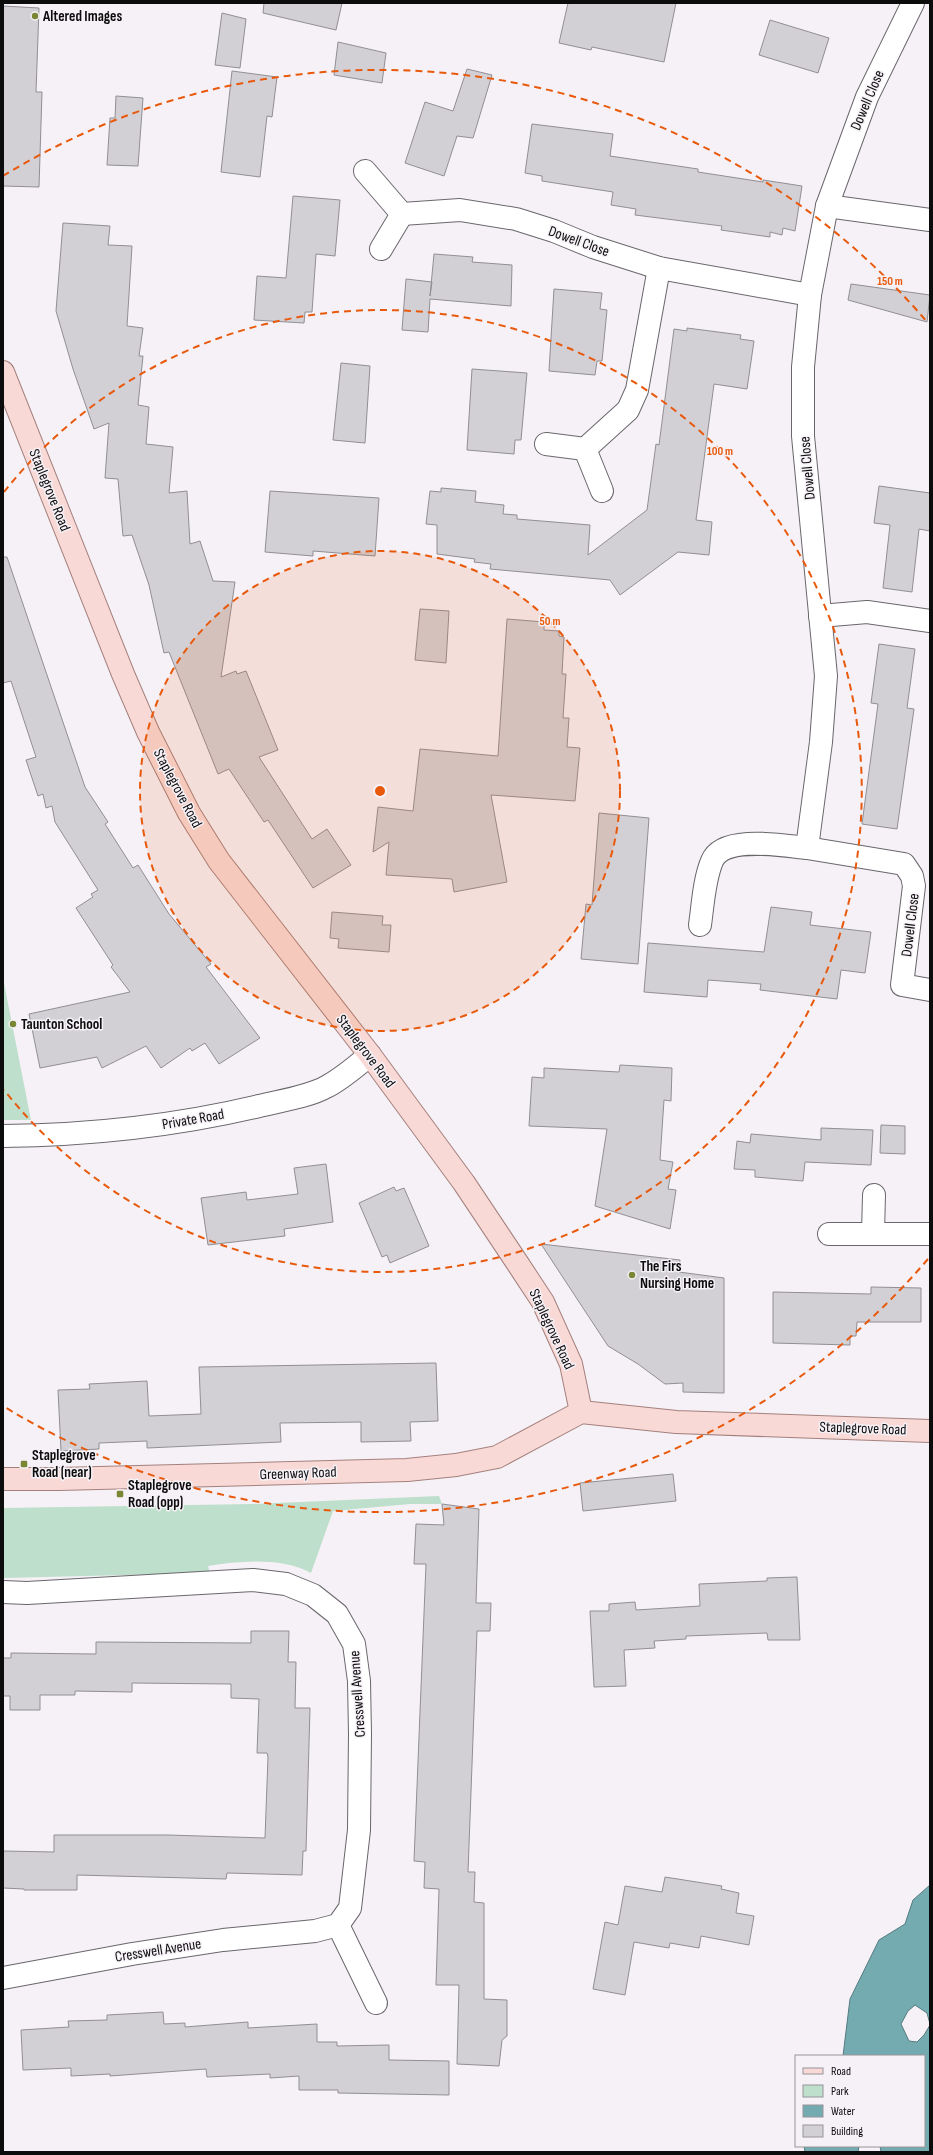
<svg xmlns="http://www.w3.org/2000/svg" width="933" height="2155" viewBox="0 0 933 2155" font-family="'Sofia Sans Condensed',sans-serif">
  <rect width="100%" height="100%" fill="#f5f1f6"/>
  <g fill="#bddfcb">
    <path d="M3 978 31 1120H3Z"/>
    <path d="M439 1496 442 1504H410L333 1511 311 1573C282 1557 240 1561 208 1566L210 1573 3 1578V1508L254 1504Z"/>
  </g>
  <g fill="#73abb1" stroke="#547b80">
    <path d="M930 1885V2024L927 2013 915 2005 908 2011 901 2024 909 2041 917 2042 924 2035 930 2025V2152H881L880 2146H924V2056H843L850 1999 879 1940 905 1924 913 1900Z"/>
    <path d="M804 2146H859L858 2152H805Z"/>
  </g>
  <g fill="#d3d0d5" stroke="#918f94">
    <path d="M264 3H342L336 30 263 13Z"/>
    <path d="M568 3H676L664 62 592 47 591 50 559 43Z"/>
    <path d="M3 6 39 8 36 92H42L39 187 3 186Z"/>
    <path d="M222 13 246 19 240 68 215 65Z"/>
    <path d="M770 20 829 38 818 73 759 55Z"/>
    <path d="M338 42 386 53 382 83 334 75Z"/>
    <path d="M467 69 492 75 473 138 457 136 444 176 405 163 425 102 453 111Z"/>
    <path d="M232 71 277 77 272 117 267 116 260 177 221 172Z"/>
    <path d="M116 96 143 98 138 166 107 165 110 118H115Z"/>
    <path d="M532 124 613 134 610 156 698 169V172L763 182V180L802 186 795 231 783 228 782 235 770 232V237L721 230 722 226 635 215 636 209 611 205 613 192 542 181V176L525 173Z"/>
    <path d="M293 196 340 200 335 256 316 254 312 312H305L304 323 254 320 257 276 286 278Z"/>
    <path d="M63 223 110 226 108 245 132 246 127 326 143 328 139 356H143L138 405 149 407 146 444 173 447 169 493 187 491 190 544 200 541 213 581 235 582 221 677 236 671 237 674 246 671 278 750 259 757 312 839 327 829 351 865 313 888 268 820 264 822 229 769 218 774 169 652 164 653 149 585 132 535 123 536 118 479 105 478 109 423 94 429 73 369 56 311Z"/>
    <path d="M434 254 473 257 472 262 512 265 511 306 430 299 428 332 402 330 406 279 432 282 430 296Z"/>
    <path d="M851 284 930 295 927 322 848 300Z"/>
    <path d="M554 289 602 293 600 309 607 310 602 361H597L595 375 549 371Z"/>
    <path d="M687 328 741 335 740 339 754 341 747 389 714 384 696 520 712 522 709 555 678 552 620 595 610 580 490 569 491 564 474 562 475 559 437 554V525L426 524 430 491 441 492V488L476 491 475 502 504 505 503 514 517 515V519L590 525 588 555 647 510 656 444 659 445 674 329 687 331Z"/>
    <path d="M341 363 370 366 365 443 333 440Z"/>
    <path d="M472 369 527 373 521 440H515L514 454 467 450Z"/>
    <path d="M879 486 930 493V531L919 529 912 592 883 588 890 525 874 523Z"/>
    <path d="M270 491 379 498 375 556 313 551V556L265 552Z"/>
    <path d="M3 557H7L85 787 108 822 105 824 133 868 138 865 169 914 211 964 206 967 260 1038 219 1064 205 1043 192 1051 190 1048 161 1068 146 1046 102 1068 97 1057 40 1068 29 1014 130 992 111 967 113 965 76 908 93 897 91 894 98 890 55 822 52 806 46 808 43 794 38 796 26 760 36 757 11 681 3 683Z"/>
    <path d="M420 609 449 611 446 663 415 660Z"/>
    <path d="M507 619 544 622V630L559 631V636L564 637 562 674H566L563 718H569L567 747 580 748 575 801 491 795 507 882 454 892 452 879 386 875 389 842 373 852 378 807 413 811 420 749 498 756Z"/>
    <path d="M879 644 915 649 907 708 914 709 897 829 862 824 878 704 871 703Z"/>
    <path d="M599 813 649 818 638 964 581 959 586 904 592 905Z"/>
    <path d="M771 907 812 912 810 925 871 932 865 973 841 970 837 999 760 990 761 984 708 980 707 997 644 992 648 943 764 952Z"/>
    <path d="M332 912 383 916 382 925H391L389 952 338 948 339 939 330 938Z"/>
    <path d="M620 1065 672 1068 671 1101 664 1100 660 1160 673 1162 668 1189 676 1190 670 1229 595 1206 607 1129 529 1126 532 1077 544 1078V1068L619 1072Z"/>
    <path d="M881 1125 905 1126V1154L880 1153Z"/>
    <path d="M821 1128 873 1130 871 1165 805 1162 803 1181 755 1177V1170L734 1169 737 1141 750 1143 751 1134 821 1140Z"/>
    <path d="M326 1164 333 1222 284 1229 285 1236 208 1245 201 1198 246 1192 247 1200 298 1194 294 1168Z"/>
    <path d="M394 1187 396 1191 404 1188 429 1246 390 1263 387 1255 382 1257 359 1203Z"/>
    <path d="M541 1244 680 1260 679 1272 724 1278V1393L683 1392V1383L665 1384 638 1364 608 1346Z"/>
    <path d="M871 1287 921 1288V1322H857L856 1336H850V1345L773 1343V1292L871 1294Z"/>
    <path d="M436 1363 438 1421 410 1422 411 1441 361 1442V1422L280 1423 281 1442 147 1448V1441L99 1443V1449L61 1451 58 1390 90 1389 89 1384 147 1381 149 1416 201 1414 199 1367Z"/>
    <path d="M673 1474 676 1501 583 1511 580 1483Z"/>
    <path d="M442 1504 479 1509 476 1603H491L490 1631H477L468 1872H475L474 1902 484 1903V1999L507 2000V2036L502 2040 499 2066 457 2064 459 1985H436L439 1889 424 1888 425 1862 414 1861 426 1564H414L416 1524 444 1525Z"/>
    <path d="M797 1577 800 1640H768L767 1633 686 1636V1639L654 1641 655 1648 624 1650 626 1686 594 1687 590 1611H609V1604L635 1602 636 1610 700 1606 699 1584 767 1581V1578Z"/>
    <path d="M251 1631H289L288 1662H296L295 1708H310L306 1851H303L302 1875 227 1873 226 1879 77 1875V1890H24V1889L3 1888V1851L54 1852V1835H168L265 1838 268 1757 267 1753H257L259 1699 231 1698V1684L132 1683V1692L75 1691V1695H40V1710H10V1696H3V1658H11V1653L96 1654V1642L251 1643Z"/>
    <path d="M665 1877 722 1886 721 1889 739 1893 736 1913 754 1916 749 1945 701 1936 699 1948 670 1943 669 1948 634 1942 625 1995 593 1989 605 1922 618 1925 625 1886 662 1892Z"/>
    <path d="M163 2012 164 2024 185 2023V2027L248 2022V2028L317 2024V2042H337V2046L389 2045V2060L449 2061V2095L338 2093V2090H299V2076L270 2078V2074L207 2077 206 2069 110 2076V2074L71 2076V2068L23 2070 21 2030 69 2027 68 2021 107 2020V2015Z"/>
  </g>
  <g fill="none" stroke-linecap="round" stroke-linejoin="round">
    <defs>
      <g id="minor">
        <path d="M913 3 867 97 827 206 810 295 803 367V436L826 676 821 742 807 848 904 864 912 876 914 886 902 985 930 990"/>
        <path d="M365 171 402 214"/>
        <path d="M827 206 930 220"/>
        <path d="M402 214 460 210 516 219 554 231 593 247 659 268 810 295"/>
        <path d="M381 249 402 214"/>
        <path d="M546 444 585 449 628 410 637 390 659 268"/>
        <path d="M585 449 602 491"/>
        <path d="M820 616 867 612 930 621"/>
        <path d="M700 925C703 904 704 880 712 861 723 834 785 846 807 848"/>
        <path d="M3 1136C89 1135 175 1126 259 1106 279 1101 308 1097 326 1087 342 1079 356 1066 370 1055"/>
        <path d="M873 1233 874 1195"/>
        <path d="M829 1234H930"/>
        <path d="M3 1592 27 1593 253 1580 286 1584 313 1595 337 1614 354 1644 359 1681 360 1734 359 1830 350 1908 338 1925 315 1931 223 1940 132 1954 3 1978"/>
        <path d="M338 1925 376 2003"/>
      </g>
      <g id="major">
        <path d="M3 372 123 674 148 732 189 813 219 861 370 1055 464 1183 518 1264 543 1302 571 1364 581 1412"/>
        <path d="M581 1412 676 1422 930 1431"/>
        <path d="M3 1479H59L407 1470 456 1465 497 1457 581 1412"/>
      </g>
    </defs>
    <use href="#minor" stroke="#6a676c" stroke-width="24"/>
    <use href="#major" stroke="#a4807d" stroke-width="24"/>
    <use href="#minor" stroke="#fff" stroke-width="22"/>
    <use href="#major" stroke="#f9d9d6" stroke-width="22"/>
  </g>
  <circle cx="380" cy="791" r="240" fill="#e8590c" fill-opacity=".12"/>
  <g fill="none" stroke="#e8590c" stroke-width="2" stroke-dasharray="7 5">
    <circle cx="380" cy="791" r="240"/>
    <path d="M4 492A481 481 0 1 1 4 1090"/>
    <path d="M928 1259A721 721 0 0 1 3 1406M3 176A721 721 0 0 1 928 323"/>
  </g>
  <g fill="#798735" stroke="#f5f1f6" stroke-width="1.5">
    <circle cx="35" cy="16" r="4"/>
    <circle cx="13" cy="1024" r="4"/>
    <circle cx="632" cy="1275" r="4"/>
    <rect x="20" y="1460" width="8" height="8" rx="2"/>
    <rect x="116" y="1490" width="8" height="8" rx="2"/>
  </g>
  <g text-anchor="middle" stroke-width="3" stroke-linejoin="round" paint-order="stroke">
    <g font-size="15" font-weight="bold" fill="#0d0c0d" stroke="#f5f1f6" text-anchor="start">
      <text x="43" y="21">Altered Images</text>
      <text x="21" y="1029">Taunton School</text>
      <text x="640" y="1271">The Firs<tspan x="640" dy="17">Nursing Home</tspan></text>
      <text x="32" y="1460">Staplegrove<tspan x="32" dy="17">Road (near)</tspan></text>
      <text x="128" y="1490">Staplegrove<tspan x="128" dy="17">Road (opp)</tspan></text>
    </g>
    <g font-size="15" fill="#0d0c0d" stroke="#f5f1f6">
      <text transform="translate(867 100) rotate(-67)" y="5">Dowell Close</text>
      <text transform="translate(579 241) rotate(20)" y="5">Dowell Close</text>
      <text transform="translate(807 468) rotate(-95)" y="5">Dowell Close</text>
      <text transform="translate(50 490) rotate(68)" y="5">Staplegrove Road</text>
      <text transform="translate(178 788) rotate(62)" y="5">Staplegrove Road</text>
      <text transform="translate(910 925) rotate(-83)" y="5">Dowell Close</text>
      <text transform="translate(366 1051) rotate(53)" y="5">Staplegrove Road</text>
      <text transform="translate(193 1119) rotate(-10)" y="5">Private Road</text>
      <text transform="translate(552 1329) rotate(65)" y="5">Staplegrove Road</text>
      <text transform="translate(863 1428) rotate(2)" y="5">Staplegrove Road</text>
      <text transform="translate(298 1473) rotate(-2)" y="5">Greenway Road</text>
      <text transform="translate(357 1694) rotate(-94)" y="5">Cresswell Avenue</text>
      <text transform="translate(158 1950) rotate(-9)" y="5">Cresswell Avenue</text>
    </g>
  </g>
  <circle cx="380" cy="791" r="6" fill="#e8590c" stroke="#f5f1f6" stroke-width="2"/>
  <g font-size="12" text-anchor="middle" font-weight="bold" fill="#e8590c" stroke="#f5f1f6" stroke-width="3" stroke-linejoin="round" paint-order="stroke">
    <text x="890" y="285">150 m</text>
    <text x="720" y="455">100 m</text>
    <text x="550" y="625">50 m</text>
  </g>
  <rect width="933" height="2155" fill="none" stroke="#0d0c0d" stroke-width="8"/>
  <rect x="795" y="2055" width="130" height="92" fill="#f5f1f6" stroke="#989599"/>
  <rect x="803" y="2068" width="20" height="6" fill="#f9d9d6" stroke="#989599"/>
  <text x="831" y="2075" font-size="12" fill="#0d0c0d">Road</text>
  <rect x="803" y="2085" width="20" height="12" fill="#bddfcb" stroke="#989599"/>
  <text x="831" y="2095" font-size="12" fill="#0d0c0d">Park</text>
  <rect x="803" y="2105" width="20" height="12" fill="#73abb1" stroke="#989599"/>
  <text x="831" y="2115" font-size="12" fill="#0d0c0d">Water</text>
  <rect x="803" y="2125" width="20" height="12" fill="#d3d0d5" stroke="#989599"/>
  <text x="831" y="2135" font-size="12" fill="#0d0c0d">Building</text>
</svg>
